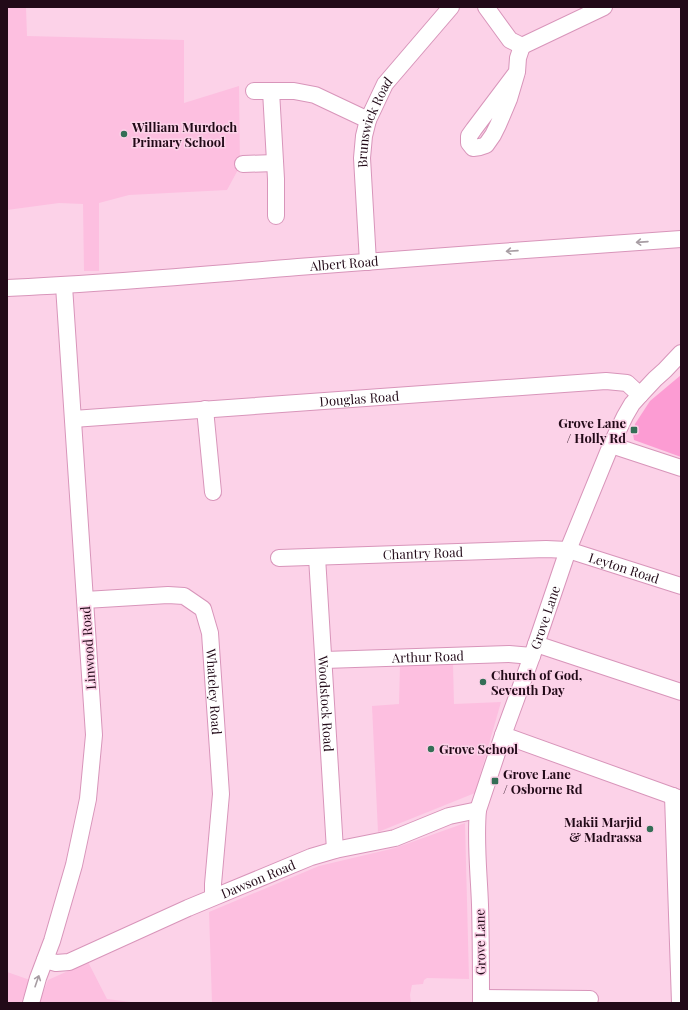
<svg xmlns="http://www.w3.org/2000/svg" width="688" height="1010" viewBox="0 0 688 1010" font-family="'Playfair Display',serif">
  <rect width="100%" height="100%" fill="#fcd2e8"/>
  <g fill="#fdbfe0">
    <path d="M7 7H26L27 36 184 40V103L239 86 240 166 227 190 129 195 99 203V271H84L83 204 59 203 7 210Z"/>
    <path d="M453 664 454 704 501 702 475 793 378 832 372 706 399 704 400 665Z"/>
    <path d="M465 823 469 979 427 978 424 980 423 984 412 985 410 995 411 1003H212L209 912 319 866 395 848Z"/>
    <path d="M88 962 107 999 138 1003H39L48 980Z"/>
    <path d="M7 972 30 980 21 1003H7Z"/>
  </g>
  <path fill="#fc9cd3" d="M681 375V457L634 440 633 434 635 424 650 401Z"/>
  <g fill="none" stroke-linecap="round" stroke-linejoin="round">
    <defs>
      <g id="minor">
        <path d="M486 7 510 40 522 46"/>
        <path d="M522 46 604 7"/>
        <path d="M517 72 474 129 469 136V143L473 148 480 147 486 145 493 135 498 125 509 99 517 72 518 58 522 46"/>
        <path d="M254 91H294L315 95 368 120"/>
        <path d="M271 91 276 179V216"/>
        <path d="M243 164 275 163"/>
        <path id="s1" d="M368 262 362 158 364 136 368 120 385 84 451 7"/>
        <path id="s2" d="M7 288C104 284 201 275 298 267 426 257 553 248 681 239"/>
        <path d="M205 409 213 492"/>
        <path id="s3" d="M73 419 606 381 627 383 640 395"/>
        <path d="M611 445 681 468"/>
        <path id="s4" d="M317 557 335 850"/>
        <path id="s5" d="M279 558 546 549 568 550 681 586"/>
        <path id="s6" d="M85 600 168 595 184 596 203 609 210 633 221 794 213 884V897"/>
        <path d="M536 644 681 692"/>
        <path id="s7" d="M324 660 509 654 532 656"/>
        <path d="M503 735 681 799"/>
        <path d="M673 796 680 1003"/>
        <path id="s8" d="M45 960 56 963 69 962 188 908 311 857 335 850 395 838 449 816 478 810"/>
        <path d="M481 998 590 999"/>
        <path d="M31 1003 38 978 52 941 74 865 88 799 94 735 64 286"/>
        <path id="s9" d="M481 1003C481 970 481 938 480 905 479 874 475 842 478 810L503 735 532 656 568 550 611 445 625 416 632 404 640 395 655 379 665 370 681 353"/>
      </g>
    </defs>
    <use href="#minor" stroke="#d895ba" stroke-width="18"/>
    <use href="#minor" stroke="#fff" stroke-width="16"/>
  </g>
  <defs><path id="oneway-shaft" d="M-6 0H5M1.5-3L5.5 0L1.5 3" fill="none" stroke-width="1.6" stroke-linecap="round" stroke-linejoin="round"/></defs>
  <g stroke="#a79da3">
    <use href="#oneway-shaft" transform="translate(642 242) rotate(176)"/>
    <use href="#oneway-shaft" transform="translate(512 251) rotate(176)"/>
    <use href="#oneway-shaft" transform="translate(37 981) rotate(-71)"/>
  </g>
  <g fill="#346e56" stroke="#fcd2e8" stroke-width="1.5">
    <circle cx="124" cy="134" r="4"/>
    <rect x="630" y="426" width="8" height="8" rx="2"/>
    <circle cx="483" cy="682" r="4"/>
    <circle cx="431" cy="749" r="4"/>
    <rect x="491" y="777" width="8" height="8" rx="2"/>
    <circle cx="650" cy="829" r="4"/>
  </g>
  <g text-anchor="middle" stroke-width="3" stroke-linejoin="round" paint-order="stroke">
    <g font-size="13" fill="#220a18" stroke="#fcd2e8">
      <text dy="5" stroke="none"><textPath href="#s1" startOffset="142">Brunswick Road</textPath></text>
      <text dy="5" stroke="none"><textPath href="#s2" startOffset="338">Albert Road</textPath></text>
      <text dy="5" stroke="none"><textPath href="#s3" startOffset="287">Douglas Road</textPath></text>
      <text dy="5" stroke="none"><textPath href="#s5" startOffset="144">Chantry Road</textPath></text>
      <text dy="5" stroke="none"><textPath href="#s5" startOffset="348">Leyton Road</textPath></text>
      <text dy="5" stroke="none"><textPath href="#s9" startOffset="397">Grove Lane</textPath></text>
      <text transform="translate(88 648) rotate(-94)" y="5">Linwood Road</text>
      <text dy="5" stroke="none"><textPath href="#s7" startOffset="104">Arthur Road</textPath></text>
      <text dy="5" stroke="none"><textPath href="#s6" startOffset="206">Whateley Road</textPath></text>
      <text dy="5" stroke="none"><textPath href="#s4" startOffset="147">Woodstock Road</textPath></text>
      <text dy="5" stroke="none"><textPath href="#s8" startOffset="231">Dawson Road</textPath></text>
      <text transform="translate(480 942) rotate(-91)" y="5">Grove Lane</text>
    </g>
    <g font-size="13" font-weight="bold" fill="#220a18" stroke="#fcd2e8" text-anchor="start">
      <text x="132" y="132">William Murdoch<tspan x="132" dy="15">Primary School</tspan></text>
      <text x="626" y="428" text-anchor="end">Grove Lane<tspan x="626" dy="15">/ Holly Rd</tspan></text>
      <text x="491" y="680">Church of God,<tspan x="491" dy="15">Seventh Day</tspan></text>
      <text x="439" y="754">Grove School</text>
      <text x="503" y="779">Grove Lane<tspan x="503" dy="15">/ Osborne Rd</tspan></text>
      <text x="642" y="827" text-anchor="end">Makii Marjid<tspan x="642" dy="15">&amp; Madrassa</tspan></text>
    </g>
  </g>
  <rect width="688" height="1010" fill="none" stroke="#220a18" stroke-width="16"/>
</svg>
